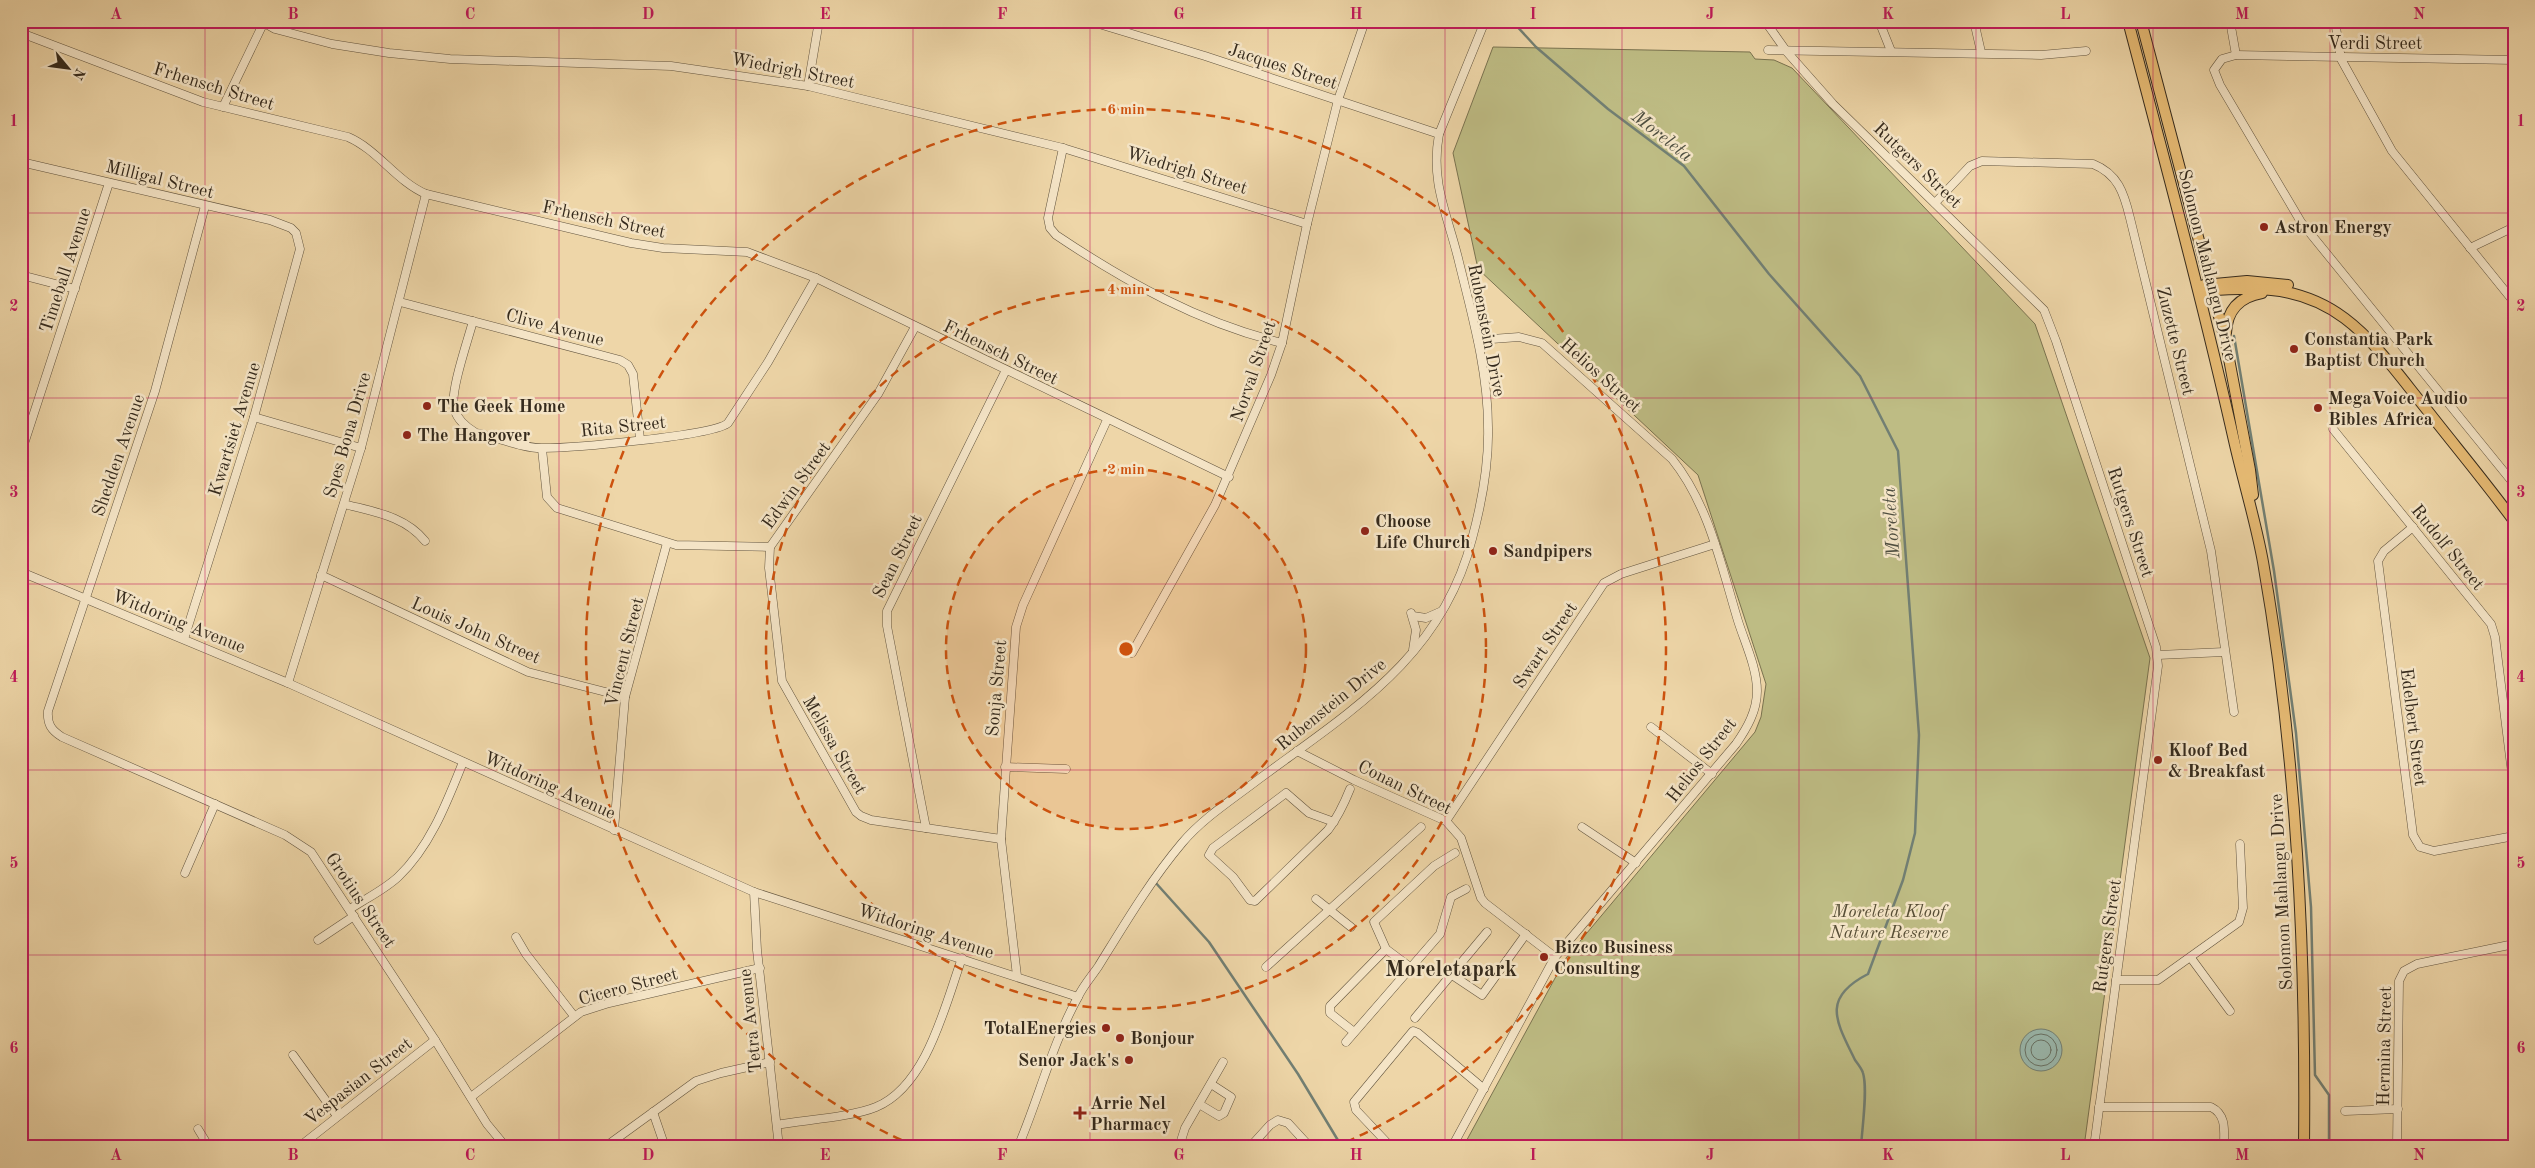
<svg xmlns="http://www.w3.org/2000/svg" width="2535" height="1168" viewBox="0 0 2535 1168" font-family="'Old Standard TT',serif">
  <rect width="100%" height="100%" fill="#eed6a8"/>
  <filter id="stains"><feTurbulence type="fractalNoise" baseFrequency=".004" numOctaves="4"/><feColorMatrix values="0 0 0 0 .2 0 0 0 0 .09 0 0 0 0 .02 0 0 0 .5 -.17"/></filter>
  <radialGradient id="worn" r=".72"><stop offset=".6" stop-color="#630" stop-opacity="0"/><stop offset="1" stop-color="#630" stop-opacity=".3"/></radialGradient>
  <path fill="#bebc84" stroke="#7a7350" d="M1493 47 1750 52 1755 59 1774 60 1792 68 2035 324 2150 658 2084 1147H1463L1566 958 1755 732 1761 717 1766 684 1698 475 1478 269 1453 153Z"/>
  <circle fill="#9ab8ad" stroke="#727f73" cx="2041" cy="1050" r="21"/>
  <g fill="none" stroke-linecap="round" stroke-linejoin="round">
    <g stroke="#687164" stroke-width="1">
      <circle cx="2041" cy="1050" r="16"/>
      <circle cx="2041" cy="1050" r="10"/>
    </g>
    <g stroke="#727f73" stroke-width="2.5">
      <path d="M1512 21 1536 47 1608 109 1684 166 1769 274 1860 376 1898 451 1919 735 1915 833 1903 880 1868 974C1821 998 1836 1021 1855 1060 1858 1064 1862 1069 1863 1073 1868 1089 1862 1129 1861 1147"/>
      <path d="M2234 336 2274 571 2296 733 2311 907 2315 1075 2329 1095V1147"/>
      <path d="M1155 882 1209 942 1298 1074 1342 1147"/>
    </g>
    <defs>
      <g id="minor">
        <path d="M261 21 275 29 332 44 389 53 450 59 671 66 808 86 1063 148 1307 224"/>
        <path d="M1089 21 1205 56 1439 134"/>
        <path d="M1765 21 1787 52 1833 104 2044 310 2056 341 2156 647 2158 666 2094 1147"/>
        <path d="M1879 21 1891 51"/>
        <path d="M1974 21 1981 52"/>
        <path d="M2230 21 2236 55"/>
        <path d="M2335 21 2341 59 2392 151 2514 302"/>
        <path d="M21 33 203 102 348 137C378 150 396 181 426 194L631 243 663 248 747 252 816 278 1229 477"/>
        <path d="M1768 50 2041 55 2086 51"/>
        <path d="M2514 60 2236 55 2222 59 2214 70 2220 85 2301 222 2514 484"/>
        <path d="M808 86 819 21"/>
        <path d="M223 107 263 24"/>
        <path d="M1063 148 1048 218 1050 228 1056 235C1126 282 1200 323 1282 343"/>
        <path d="M21 162 270 220 291 228 296 233 300 249 254 417 184 639"/>
        <path d="M1935 203 1970 166 1982 161 2093 164C2118 174 2124 193 2130 218L2211 551 2234 712"/>
        <path d="M205 206 155 391 48 711C47 724 51 730 62 737L285 835 311 852 435 1040 487 1124 506 1147"/>
        <path d="M2470 248 2514 227"/>
        <path d="M21 275 75 289"/>
        <path d="M400 302 620 360 628 365 633 374 640 439"/>
        <path d="M473 321C468 340 450 391 454 408 457 420 466 427 476 433 496 437 524 449 543 448 570 448 714 436 728 423L768 362 816 278"/>
        <path d="M254 417 361 448"/>
        <path d="M2333 429 2491 624 2495 637 2514 789"/>
        <path d="M542 449 547 497 557 508 676 545 770 547 878 394 915 327"/>
        <path d="M21 453 109 183"/>
        <path d="M344 504C374 512 405 516 425 541"/>
        <path d="M2413 527 2384 551 2378 561 2413 835 2420 847 2434 851 2514 836"/>
        <path d="M770 547 769 568 782 681 856 812 861 816 871 820 1001 839"/>
        <path d="M21 572 288 683 754 892 1078 997"/>
        <path d="M321 575 528 672 625 697"/>
        <path d="M1411 613 1416 630 1413 650"/>
        <path d="M1413 616 1426 618 1442 611"/>
        <path d="M1132 653 1215 505 1271 375 1282 343 1307 224 1338 100 1365 21"/>
        <path d="M2158 655 2224 652"/>
        <path d="M288 683 361 448 426 194"/>
        <path d="M1651 727 1712 774"/>
        <path d="M1297 751 1354 780 1446 821 1461 838 1481 898 1485 903 1555 957"/>
        <path d="M1005 767 1066 769"/>
        <path d="M1446 821 1604 583 1621 574 1715 544"/>
        <path d="M1334 822 1309 813 1286 793 1213 848 1209 855 1233 877 1250 900 1255 901 1328 830C1338 817 1344 804 1350 789"/>
        <path d="M1582 827 1636 863"/>
        <path d="M926 828 887 626V611L1006 370"/>
        <path d="M614 830 625 697 667 543"/>
        <path d="M185 873 215 804"/>
        <path d="M754 892 757 950 779 1147"/>
        <path d="M1316 899 1351 927"/>
        <path d="M350 909C365 899 384 890 398 877 430 847 447 802 463 762"/>
        <path d="M516 937 526 954 574 1016"/>
        <path d="M318 940 354 916"/>
        <path d="M2191 958 2230 1011"/>
        <path d="M1266 967 1421 827"/>
        <path d="M1410 967 1386 949 1374 922 1434 866 1455 853"/>
        <path d="M1452 975 1482 995 1526 934"/>
        <path d="M1017 976 1001 839 1016 627 1023 605 1107 420"/>
        <path d="M2116 980H2158L2239 922 2243 908 2240 844"/>
        <path d="M1415 1018 1487 932"/>
        <path d="M1354 1032 1330 1013V1006L1386 949"/>
        <path d="M1346 1042 1440 934 1451 897 1466 889"/>
        <path d="M293 1055 337 1116"/>
        <path d="M471 1097 581 1012 609 1003 760 968"/>
        <path d="M1199 1104 1219 1116 1224 1113 1231 1097 1211 1084"/>
        <path d="M2099 1107H2211C2227 1115 2224 1131 2224 1147"/>
        <path d="M2345 1111 2398 1109"/>
        <path d="M653 1112 665 1147"/>
        <path d="M777 1125C804 1120 852 1117 876 1107 927 1086 945 1005 962 958"/>
        <path d="M198 1129 209 1147"/>
        <path d="M299 1147 435 1040"/>
        <path d="M605 1147 696 1081 721 1073 770 1062"/>
        <path d="M1018 1147C1039 1098 1052 1044 1078 997 1083 986 1091 977 1098 967 1124 925 1150 881 1182 843 1203 818 1233 799 1259 779 1351 711 1442 657 1472 539 1482 502 1489 464 1488 427 1488 371 1472 315 1459 262 1448 215 1430 184 1439 134L1485 21"/>
        <path d="M1179 1147 1185 1128 1223 1062"/>
        <path d="M1250 1147 1270 1125 1278 1120 1288 1123 1310 1147"/>
        <path d="M1391 1147 1356 1110 1354 1102 1413 1031 1418 1033 1484 1089"/>
        <path d="M1452 1147 1555 957 1736 744C1747 728 1757 711 1757 691 1757 668 1745 643 1738 621 1721 565 1709 505 1672 459L1542 343 1519 337 1478 340"/>
        <path d="M2397 1147 2399 981 2404 971 2417 964 2514 944"/>
      </g>
      <g id="major">
        <path d="M2128 21C2165 162 2203 303 2235 445 2244 484 2256 523 2263 562 2297 755 2306 952 2304 1147"/>
        <path d="M2141 21 2226 343 2250 470 2253 495"/>
        <path d="M2204 285 2247 281 2288 285"/>
        <path d="M2205 292C2220 288 2236 289 2251 289 2341 288 2376 347 2427 410 2456 447 2486 483 2514 521"/>
        <path d="M2226 333C2227 310 2239 297 2262 293"/>
      </g>
    </defs>
    <use href="#minor" stroke="#63553f" stroke-width="9"/>
    <use href="#major" stroke="#352a1c" stroke-width="12"/>
    <use href="#minor" stroke="#f4e4c6" stroke-width="8"/>
    <use href="#major" stroke="#e7bb74" stroke-width="10"/>
  </g>
  <path fill="none" stroke="#c2185b" stroke-width="1" stroke-opacity="0.55" d="M205 21V1147M382 21V1147M559 21V1147M736 21V1147M913 21V1147M1090 21V1147M1268 21V1147M1445 21V1147M1622 21V1147M1799 21V1147M1976 21V1147M2153 21V1147M2330 21V1147M21 213H2514M21 398H2514M21 584H2514M21 770H2514M21 955H2514"/>
  <circle cx="1126" cy="649" r="180" fill="#cd520e" fill-opacity=".12"/>
  <g fill="none" stroke="#cd520e" stroke-width="2.5" stroke-dasharray="9 6">
    <circle cx="1126" cy="649" r="180"/>
    <circle cx="1126" cy="649" r="360"/>
    <path d="M915 1146A540 540 0 1 1 1337 1146"/>
  </g>
  <g fill="#8f2418" stroke="#f4e4c6" stroke-width="2">
    <circle cx="2264" cy="227" r="5"/>
    <circle cx="2294" cy="349" r="5"/>
    <circle cx="427" cy="406" r="5"/>
    <circle cx="2318" cy="408" r="5"/>
    <circle cx="407" cy="435" r="5"/>
    <circle cx="1365" cy="531" r="5"/>
    <circle cx="1493" cy="551" r="5"/>
    <circle cx="2158" cy="760" r="5"/>
    <circle cx="1544" cy="957" r="5"/>
    <circle cx="1106" cy="1028" r="5"/>
    <circle cx="1120" cy="1038" r="5"/>
    <circle cx="1129" cy="1060" r="5"/>
    <path d="M1077.5 1105.5h5v5h5v5h-5v5h-5v-5h-5v-5h5z"/>
  </g>
  <g text-anchor="middle" stroke-width="5" stroke-linejoin="round" paint-order="stroke">
    <g font-size="18" fill="#352a1c" stroke="#f4e4c6">
      <text x="2375" y="49">Verdi Street</text>
      <text transform="translate(1283 66) rotate(18)" y="6">Jacques Street</text>
      <text transform="translate(793 70) rotate(11)" y="6">Wiedrigh Street</text>
      <text transform="translate(214 86) rotate(17)" y="6">Frhensch Street</text>
      <text transform="translate(1918 165) rotate(44)" y="6">Rutgers Street</text>
      <text transform="translate(1187 170) rotate(17)" y="6">Wiedrigh Street</text>
      <text transform="translate(160 179) rotate(14)" y="6">Milligal Street</text>
      <text transform="translate(604 219) rotate(12)" y="6">Frhensch Street</text>
      <text transform="translate(2208 265) rotate(76)" y="6">Solomon Mahlangu Drive</text>
      <text transform="translate(65 270) rotate(-72)" y="6">Timeball Avenue</text>
      <text transform="translate(555 327) rotate(15)" y="6">Clive Avenue</text>
      <text transform="translate(1487 330) rotate(79)" y="6">Rubenstein Drive</text>
      <text transform="translate(2176 341) rotate(76)" y="6">Zuzette Street</text>
      <text transform="translate(1001 352) rotate(26)" y="6">Frhensch Street</text>
      <text transform="translate(1253 371) rotate(-71)" y="6">Norval Street</text>
      <text transform="translate(1601 375) rotate(42)" y="6">Helios Street</text>
      <text transform="translate(623 426) rotate(-6)" y="6">Rita Street</text>
      <text transform="translate(234 429) rotate(-73)" y="6">Kwartsiet Avenue</text>
      <text transform="translate(347 435) rotate(-74)" y="6">Spes Bona Drive</text>
      <text transform="translate(118 455) rotate(-71)" y="6">Shedden Avenue</text>
      <text transform="translate(796 485) rotate(-54)" y="6">Edwin Street</text>
      <text transform="translate(2131 522) rotate(72)" y="6">Rutgers Street</text>
      <text transform="translate(2448 547) rotate(51)" y="6">Rudolf Street</text>
      <text transform="translate(897 556) rotate(-64)" y="6">Sean Street</text>
      <text transform="translate(179 621) rotate(22)" y="6">Witdoring Avenue</text>
      <text transform="translate(476 630) rotate(24)" y="6">Louis John Street</text>
      <text transform="translate(1545 645) rotate(-56)" y="6">Swart Street</text>
      <text transform="translate(624 652) rotate(-76)" y="6">Vincent Street</text>
      <text transform="translate(996 688) rotate(-85)" y="6">Sonja Street</text>
      <text transform="translate(1331 704) rotate(-39)" y="6">Rubenstein Drive</text>
      <text transform="translate(2414 727) rotate(83)" y="6">Edelbert Street</text>
      <text transform="translate(835 745) rotate(60)" y="6">Melissa Street</text>
      <text transform="translate(1701 760) rotate(-52)" y="6">Helios Street</text>
      <text transform="translate(550 785) rotate(24)" y="6">Witdoring Avenue</text>
      <text transform="translate(1405 787) rotate(26)" y="6">Conan Street</text>
      <text transform="translate(2281 892) rotate(-93)" y="6">Solomon Mahlangu Drive</text>
      <text transform="translate(361 900) rotate(56)" y="6">Grotius Street</text>
      <text transform="translate(926 931) rotate(18)" y="6">Witdoring Avenue</text>
      <text transform="translate(2107 936) rotate(-82)" y="6">Rutgers Street</text>
      <text transform="translate(628 986) rotate(-15)" y="6">Cicero Street</text>
      <text transform="translate(750 1021) rotate(-96)" y="6">Tetra Avenue</text>
      <text transform="translate(2384 1046) rotate(-89)" y="6">Hermina Street</text>
      <text transform="translate(358 1081) rotate(-38)" y="6">Vespasian Street</text>
    </g>
    <g font-size="18" font-weight="bold" fill="#352a1c" stroke="#f4e4c6" text-anchor="start">
      <text x="2274" y="233">Astron Energy</text>
      <text x="2304" y="345">Constantia Park<tspan x="2304" dy="21">Baptist Church</tspan></text>
      <text x="2328" y="404">MegaVoice Audio<tspan x="2328" dy="21">Bibles Africa</tspan></text>
      <text x="437" y="412">The Geek Home</text>
      <text x="417" y="441">The Hangover</text>
      <text x="1375" y="527">Choose<tspan x="1375" dy="21">Life Church</tspan></text>
      <text x="1503" y="557">Sandpipers</text>
      <text x="2168" y="756">Kloof Bed<tspan x="2168" dy="21">&amp; Breakfast</tspan></text>
      <text x="1554" y="953">Bizco Business<tspan x="1554" dy="21">Consulting</tspan></text>
      <text x="1096" y="1034" text-anchor="end">TotalEnergies</text>
      <text x="1130" y="1044">Bonjour</text>
      <text x="1119" y="1066" text-anchor="end">Senor Jack's</text>
      <text x="1090" y="1109">Arrie Nel<tspan x="1090" dy="21">Pharmacy</tspan></text>
    </g>
    <g font-size="18" font-style="italic" fill="#574e36" stroke="#f4e4c6">
      <text x="1889" y="917">Moreleta Kloof<tspan x="1889" dy="21">Nature Reserve</tspan></text>
    </g>
    <g font-size="19" font-style="italic" fill="#4e4e40" stroke="#f4e4c6">
      <text transform="translate(1663 135) rotate(38)" y="7">Moreleta</text>
      <text transform="translate(1890 523) rotate(-94)" y="7">Moreleta</text>
    </g>
    <g font-size="22" font-weight="bold" fill="#352a1c" stroke="#f4e4c6">
      <text x="1451" y="976">Moreletapark</text>
    </g>
  </g>
  <circle cx="1126" cy="649" r="8" fill="#cd520e" stroke="#f4e4c6" stroke-width="2.5"/>
  <g font-size="15" text-anchor="middle" font-weight="bold" fill="#cd520e" stroke="#f4e4c6" stroke-width="5" stroke-linejoin="round" paint-order="stroke">
    <text x="1126" y="114">6 min</text>
    <text x="1126" y="294">4 min</text>
    <text x="1126" y="474">2 min</text>
  </g>
  <rect width="2535" height="1168" fill="none" stroke="#eed6a8" stroke-width="55"/>
  <g transform="translate(68 68) rotate(119)" stroke="#f4e4c6" stroke-width="4" paint-order="stroke">
  <path d="M0-4L9 19L0 12L-9 19Z" fill="#352a1c"/>
  <text y="-8" font-size="14" font-weight="bold" text-anchor="middle" fill="#352a1c">N</text>
  </g>
  <rect x="28" y="28" width="2480" height="1112" fill="none" stroke="#c2185b" stroke-width="2"/>
  <g font-size="16" text-anchor="middle" font-weight="bold" fill="#c2185b">
    <text x="116" y="19">A</text>
    <text x="293" y="19">B</text>
    <text x="470" y="19">C</text>
    <text x="648" y="19">D</text>
    <text x="825" y="19">E</text>
    <text x="1002" y="19">F</text>
    <text x="1179" y="19">G</text>
    <text x="1356" y="19">H</text>
    <text x="1533" y="19">I</text>
    <text x="1710" y="19">J</text>
    <text x="1888" y="19">K</text>
    <text x="2065" y="19">L</text>
    <text x="2242" y="19">M</text>
    <text x="2419" y="19">N</text>
    <text x="14" y="126">1</text>
    <text x="2521" y="126">1</text>
    <text x="14" y="311">2</text>
    <text x="2521" y="311">2</text>
    <text x="14" y="497">3</text>
    <text x="2521" y="497">3</text>
    <text x="14" y="682">4</text>
    <text x="2521" y="682">4</text>
    <text x="14" y="868">5</text>
    <text x="2521" y="868">5</text>
    <text x="14" y="1053">6</text>
    <text x="2521" y="1053">6</text>
    <text x="116" y="1160">A</text>
    <text x="293" y="1160">B</text>
    <text x="470" y="1160">C</text>
    <text x="648" y="1160">D</text>
    <text x="825" y="1160">E</text>
    <text x="1002" y="1160">F</text>
    <text x="1179" y="1160">G</text>
    <text x="1356" y="1160">H</text>
    <text x="1533" y="1160">I</text>
    <text x="1710" y="1160">J</text>
    <text x="1888" y="1160">K</text>
    <text x="2065" y="1160">L</text>
    <text x="2242" y="1160">M</text>
    <text x="2419" y="1160">N</text>
  </g>
  <rect width="100%" height="100%" filter="url(#stains)"/>
  <rect width="100%" height="100%" fill="url(#worn)"/>
</svg>
